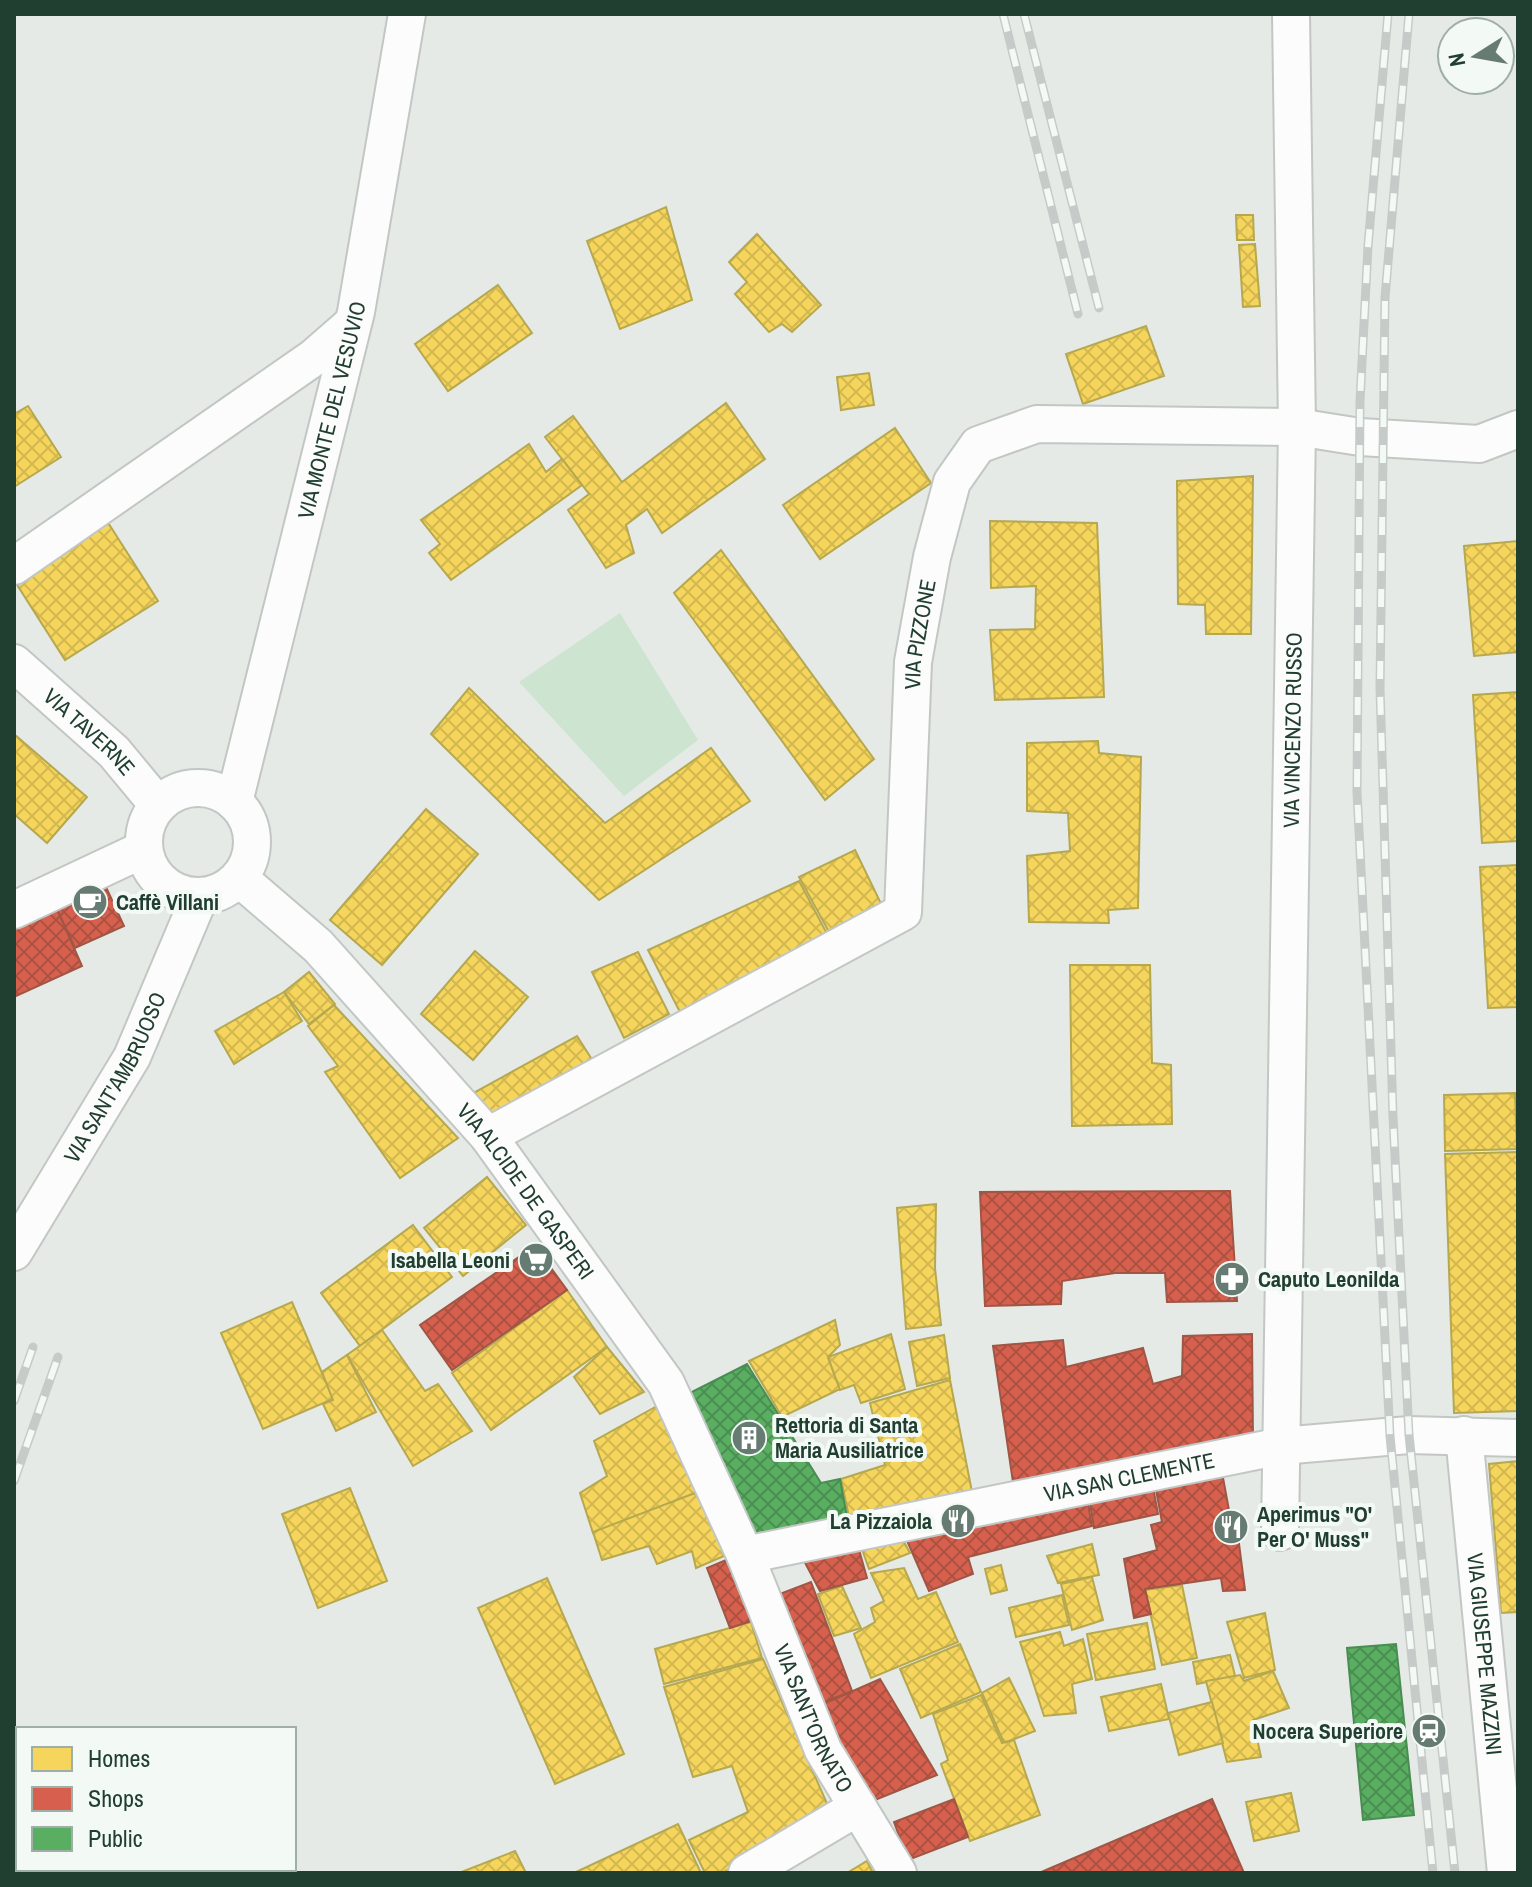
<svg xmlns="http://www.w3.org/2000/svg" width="1532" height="1887" viewBox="0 0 1532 1887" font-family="'Archivo Narrow',sans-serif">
  <defs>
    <pattern id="homes-cross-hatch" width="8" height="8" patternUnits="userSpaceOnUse" patternTransform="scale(2)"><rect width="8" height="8" fill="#f6d55c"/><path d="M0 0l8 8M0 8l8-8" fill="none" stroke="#d3b850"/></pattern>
    <pattern id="shops-cross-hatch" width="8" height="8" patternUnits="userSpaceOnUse" patternTransform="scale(2)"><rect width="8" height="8" fill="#d6604d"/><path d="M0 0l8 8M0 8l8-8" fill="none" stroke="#ad5141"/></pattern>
    <pattern id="public-cross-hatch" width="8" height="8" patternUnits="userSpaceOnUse" patternTransform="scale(2)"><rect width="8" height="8" fill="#5aae61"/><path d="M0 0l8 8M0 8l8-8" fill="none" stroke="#4a8f51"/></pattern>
  </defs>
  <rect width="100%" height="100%" fill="#e5eae7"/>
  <path fill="#cde4d0" d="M620 613 698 740 624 796 519 682Z"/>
  <g fill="url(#homes-cross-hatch)" stroke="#b6a84f" stroke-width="2">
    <path d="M666 207 692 300 620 329 587 241Z"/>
    <path d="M1236 215H1253L1254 240H1237Z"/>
    <path d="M757 234 821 305 792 332 782 324 769 332 735 294 747 282 729 262Z"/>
    <path d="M1255 244 1260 306 1243 307 1239 245Z"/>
    <path d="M498 285 532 333 448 391 415 344Z"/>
    <path d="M1146 326 1164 376 1083 404 1066 354Z"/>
    <path d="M869 373 874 405 841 410 837 377Z"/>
    <path d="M726 403 765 459 662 533 647 509 626 525 634 553 606 568 568 510 589 494 545 437 573 416 622 482Z"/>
    <path d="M28 406 61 457 14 487V414Z"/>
    <path d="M895 428 931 483 820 559 783 505Z"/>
    <path d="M529 444 546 472 562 459 582 485 451 580 429 553 440 544 421 520Z"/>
    <path d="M1253 476 1251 634H1206L1205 605 1178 604 1177 481Z"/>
    <path d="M107 521 158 601 65 660 14 580Z"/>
    <path d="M990 521 1097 523 1104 697 995 700 990 630 1035 629 1036 586 991 588Z"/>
    <path d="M1518 541V652L1474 656 1464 546Z"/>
    <path d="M721 550 874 759 825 800 674 593Z"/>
    <path d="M469 688 605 823 711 748 750 801 599 900 431 734Z"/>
    <path d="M1518 692V841L1482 843 1473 695Z"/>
    <path d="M14 734 87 797 47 843 14 814Z"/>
    <path d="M1098 741 1099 753 1141 757 1138 908 1108 910 1109 923 1029 922 1027 856 1070 851 1068 813 1027 811V743Z"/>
    <path d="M426 809 478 854 382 965 330 920Z"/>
    <path d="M855 850 887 916 835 943 799 877Z"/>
    <path d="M1518 865V1007L1488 1008 1480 867Z"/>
    <path d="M799 881 833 945 681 1014 648 950Z"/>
    <path d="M475 951 528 997 473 1060 421 1014Z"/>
    <path d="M638 952 669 1014 624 1038 592 972Z"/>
    <path d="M1070 965H1150L1152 1063 1171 1065 1172 1124 1072 1126Z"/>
    <path d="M309 972 335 1004 309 1024 284 992Z"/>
    <path d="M284 992 302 1021 234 1064 215 1031Z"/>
    <path d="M334 1005 458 1138 400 1178 325 1072 338 1066 308 1026Z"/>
    <path d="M577 1036 598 1069 507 1120 486 1115 468 1096Z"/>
    <path d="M1515 1093 1517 1149 1445 1151 1444 1095Z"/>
    <path d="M1518 1152V1411L1454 1413 1445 1154Z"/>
    <path d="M487 1177 526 1225 463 1276 424 1228Z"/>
    <path d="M936 1204 935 1268 941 1325 906 1329 897 1208Z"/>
    <path d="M413 1225 452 1277 360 1346 321 1293Z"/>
    <path d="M567 1290 607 1347 491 1430 452 1373Z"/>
    <path d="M292 1302 333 1399 263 1429 221 1333Z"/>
    <path d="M835 1320 840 1345 828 1357 840 1389 782 1417 749 1361Z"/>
    <path d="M382 1330 425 1391 438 1384 472 1431 413 1466 347 1355Z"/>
    <path d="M891 1334 905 1389 861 1403 854 1385 840 1390 828 1357Z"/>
    <path d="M944 1335 950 1378 917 1386 909 1342Z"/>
    <path d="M607 1347 644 1392 600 1414 574 1377Z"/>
    <path d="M347 1355 376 1412 336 1431 323 1404 333 1400 322 1372Z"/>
    <path d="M950 1380 973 1497 849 1517 841 1479 885 1465 870 1403Z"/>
    <path d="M657 1406 703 1490 593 1533 580 1493 607 1476 594 1441Z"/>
    <path d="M1518 1461V1612L1501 1613 1489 1464Z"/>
    <path d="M350 1488 387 1581 318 1608 282 1514Z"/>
    <path d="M703 1490 731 1553 696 1568 692 1551 657 1564 649 1546 602 1560 593 1532Z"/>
    <path d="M897 1529 910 1553 869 1569 858 1538Z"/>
    <path d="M1092 1544 1099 1575 1058 1583 1047 1556Z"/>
    <path d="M1001 1565 1007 1590 991 1594 985 1569Z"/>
    <path d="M904 1568 918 1599 936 1592 958 1642 871 1678 854 1634 875 1622 871 1608 884 1601 871 1573Z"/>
    <path d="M1092 1577 1103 1620 1072 1630 1061 1584Z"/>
    <path d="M547 1578 624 1754 555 1784 478 1608Z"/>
    <path d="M1182 1585 1197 1658 1162 1665 1145 1590Z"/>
    <path d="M842 1586 861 1628 834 1636 818 1594Z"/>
    <path d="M1062 1595 1069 1625 1016 1637 1009 1608Z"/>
    <path d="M1265 1613 1275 1670 1244 1678 1227 1622Z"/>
    <path d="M751 1622 762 1658 664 1684 655 1649Z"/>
    <path d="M1147 1623 1155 1669 1096 1680 1087 1634Z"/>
    <path d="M1060 1632 1064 1646 1083 1639 1092 1679 1072 1684 1076 1713 1044 1716 1020 1642Z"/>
    <path d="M960 1644 981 1692 921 1718 900 1669Z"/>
    <path d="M1230 1655 1235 1676 1197 1684 1193 1662Z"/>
    <path d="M763 1659 833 1817 722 1873H705L689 1840 748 1812 732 1766 693 1777 664 1687Z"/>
    <path d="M1273 1671 1289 1708 1253 1720 1261 1757 1227 1762 1206 1681 1240 1675 1244 1681Z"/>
    <path d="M1009 1678 1035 1731 1004 1743 982 1693Z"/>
    <path d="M1161 1684 1169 1719 1109 1731 1101 1697Z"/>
    <path d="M981 1695 1002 1743 1014 1740 1040 1815 970 1841 941 1764 948 1760 933 1714Z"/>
    <path d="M1212 1702 1223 1743 1179 1755 1168 1713Z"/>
    <path d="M1291 1793 1299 1831 1254 1841 1246 1802Z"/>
    <path d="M678 1824 701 1873H574Z"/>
    <path d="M515 1851 526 1873H459Z"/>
    <path d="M867 1861 873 1873H847Z"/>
  </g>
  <g fill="url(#shops-cross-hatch)" stroke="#a05645" stroke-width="2">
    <path d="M105 885 124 926 75 948 56 907Z"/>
    <path d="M56 907 82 966 14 997V927Z"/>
    <path d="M1230 1191 1237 1301 1167 1302 1165 1273H1115L1062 1281 1061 1304 985 1306 980 1192Z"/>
    <path d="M535 1246 567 1290 452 1370 420 1325Z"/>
    <path d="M1252 1334 1253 1441 1014 1489 993 1346 1063 1340 1066 1367 1143 1348 1153 1384 1182 1376 1183 1336Z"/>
    <path d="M1221 1467 1234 1537 1238 1536 1245 1590 1223 1591 1221 1578 1145 1589 1151 1614 1134 1618 1124 1559 1157 1550 1151 1525 1162 1522 1154 1479Z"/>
    <path d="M1151 1476 1158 1514 1094 1528 1088 1492Z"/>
    <path d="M1086 1492 1092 1526 968 1557 973 1574 929 1591 901 1527Z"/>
    <path d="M856 1539 867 1578 820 1591 801 1555Z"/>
    <path d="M733 1557 754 1620 730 1628 707 1568Z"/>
    <path d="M811 1582 852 1691 817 1705 777 1595Z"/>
    <path d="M880 1679 937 1775 870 1802 821 1705Z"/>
    <path d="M954 1799 968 1837 908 1860 894 1822Z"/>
    <path d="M1212 1799 1244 1873H1039Z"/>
  </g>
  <g fill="url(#public-cross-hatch)" stroke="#498d53" stroke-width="2">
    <path d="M747 1364 821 1483 840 1479 847 1517 757 1536 682 1397Z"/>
    <path d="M1396 1644 1414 1815 1363 1820 1347 1648Z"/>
  </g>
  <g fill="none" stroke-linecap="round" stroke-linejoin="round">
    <defs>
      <g id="minor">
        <path d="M14 566 313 358 352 324"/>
        <path id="s1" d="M14 663 114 752 158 805"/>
        <circle cx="198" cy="842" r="54"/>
        <path id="s2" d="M234 802 356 312 407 14"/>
        <path id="s3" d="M239 878 318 946 488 1136 666 1383 745 1555 823 1750 898 1873"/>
        <path d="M14 910 144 849"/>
        <path id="s4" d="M488 1136 903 912 913 662 932 557 952 482 978 445 1037 424 1297 427 1360 437 1479 444 1518 429"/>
        <path id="s5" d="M14 1252 132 1057 200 896"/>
        <path id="s6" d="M1464 1435 1506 1873"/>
        <path id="s7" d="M1280 1532 1297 427 1291 14"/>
        <path id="s8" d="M745 1555 1281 1446 1409 1435 1518 1438"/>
        <path d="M747 1873 858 1807"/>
      </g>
    </defs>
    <use href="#minor" stroke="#c2c7c4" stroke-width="40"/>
    <use href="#minor" stroke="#fbfcfb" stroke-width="36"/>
    <defs>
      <g id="rail">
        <path d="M1003 14 1078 314"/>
        <path d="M1024 14 1099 308"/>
        <path d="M1388 14 1368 246 1360 401 1357 792 1390 1436 1433 1873"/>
        <path d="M1409 14 1385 298 1380 688 1393 1117 1409 1435 1455 1873"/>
        <path d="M14 1401 33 1347"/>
        <path d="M14 1481 58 1357"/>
      </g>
    </defs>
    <use href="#rail" stroke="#c6cbc9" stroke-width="9"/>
    <use href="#rail" stroke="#f3f9f5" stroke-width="6" stroke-dasharray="18" stroke-linecap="butt"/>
  </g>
  <defs>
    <symbol id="cafe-disc" viewBox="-11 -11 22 22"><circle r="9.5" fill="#667b71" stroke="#f3f9f5"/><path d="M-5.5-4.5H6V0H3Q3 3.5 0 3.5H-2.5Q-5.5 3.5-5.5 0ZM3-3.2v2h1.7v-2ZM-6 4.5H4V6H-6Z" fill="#fff"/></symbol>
    <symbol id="supermarket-disc" viewBox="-11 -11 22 22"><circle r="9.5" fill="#667b71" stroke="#f3f9f5"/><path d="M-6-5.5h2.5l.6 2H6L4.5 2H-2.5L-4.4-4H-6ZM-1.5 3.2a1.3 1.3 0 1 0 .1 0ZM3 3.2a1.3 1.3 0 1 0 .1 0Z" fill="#fff"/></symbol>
    <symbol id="pharmacy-disc" viewBox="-11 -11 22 22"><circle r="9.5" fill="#667b71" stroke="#f3f9f5"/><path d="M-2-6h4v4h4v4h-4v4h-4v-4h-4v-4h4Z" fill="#fff"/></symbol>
    <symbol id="building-disc" viewBox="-11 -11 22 22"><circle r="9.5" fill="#667b71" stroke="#f3f9f5"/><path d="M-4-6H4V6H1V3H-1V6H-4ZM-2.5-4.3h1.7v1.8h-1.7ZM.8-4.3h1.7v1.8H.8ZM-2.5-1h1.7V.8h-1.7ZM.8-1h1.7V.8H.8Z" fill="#fff"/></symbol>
    <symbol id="restaurant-disc" viewBox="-11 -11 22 22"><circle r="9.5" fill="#667b71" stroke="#f3f9f5"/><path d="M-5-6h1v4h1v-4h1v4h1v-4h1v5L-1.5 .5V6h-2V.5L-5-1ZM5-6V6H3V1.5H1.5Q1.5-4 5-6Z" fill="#fff"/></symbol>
    <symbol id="station-disc" viewBox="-11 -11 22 22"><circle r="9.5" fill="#667b71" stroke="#f3f9f5"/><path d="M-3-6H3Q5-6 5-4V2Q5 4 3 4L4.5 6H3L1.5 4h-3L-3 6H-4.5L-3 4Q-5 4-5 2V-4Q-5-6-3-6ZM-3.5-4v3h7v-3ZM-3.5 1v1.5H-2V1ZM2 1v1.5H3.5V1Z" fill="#fff"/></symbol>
  </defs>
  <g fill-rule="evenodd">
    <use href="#cafe-disc" x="70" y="882" width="40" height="40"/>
    <use href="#supermarket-disc" x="516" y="1240" width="40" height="40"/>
    <use href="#pharmacy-disc" x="1212" y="1259" width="40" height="40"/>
    <use href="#building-disc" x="729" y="1418" width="40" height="40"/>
    <use href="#restaurant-disc" x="938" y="1501" width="40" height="40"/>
    <use href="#restaurant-disc" x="1211" y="1507" width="40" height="40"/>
    <use href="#station-disc" x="1409" y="1711" width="40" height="40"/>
  </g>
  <g text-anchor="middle" stroke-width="8" stroke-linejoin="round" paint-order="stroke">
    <g font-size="22" fill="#213f31" stroke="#f3f9f5">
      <text dy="8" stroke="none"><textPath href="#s2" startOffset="404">VIA MONTE DEL VESUVIO</textPath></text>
      <text dy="8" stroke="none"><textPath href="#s4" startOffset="750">VIA PIZZONE</textPath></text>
      <text dy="8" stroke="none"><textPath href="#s7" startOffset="802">VIA VINCENZO RUSSO</textPath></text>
      <text dy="8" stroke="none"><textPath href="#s1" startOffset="102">VIA TAVERNE</textPath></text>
      <text dy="8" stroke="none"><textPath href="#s5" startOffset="202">VIA SANT'AMBRUOSO</textPath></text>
      <text dy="8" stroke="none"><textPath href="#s3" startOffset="426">VIA ALCIDE DE GASPERI</textPath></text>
      <text dy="8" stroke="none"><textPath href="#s8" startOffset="392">VIA SAN CLEMENTE</textPath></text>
      <text dy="8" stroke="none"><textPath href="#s6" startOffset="220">VIA GIUSEPPE MAZZINI</textPath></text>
      <text dy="8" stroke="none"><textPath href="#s3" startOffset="1030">VIA SANT'ORNATO</textPath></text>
    </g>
    <g font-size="22" font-weight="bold" fill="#213f31" stroke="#f3f9f5" text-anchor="start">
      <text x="116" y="910">Caffè Villani</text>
      <text x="510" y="1268" text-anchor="end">Isabella Leoni</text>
      <text x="1258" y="1287">Caputo Leonilda</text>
      <text x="775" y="1433">Rettoria di Santa<tspan x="775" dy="25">Maria Ausiliatrice</tspan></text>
      <text x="1257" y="1522">Aperimus "O'<tspan x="1257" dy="25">Per O' Muss"</tspan></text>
      <text x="932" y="1529" text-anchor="end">La Pizzaiola</text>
      <text x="1403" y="1739" text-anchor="end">Nocera Superiore</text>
    </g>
  </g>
  <rect width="1532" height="1887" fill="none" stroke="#213f31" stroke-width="32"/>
  <rect x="16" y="1727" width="280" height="144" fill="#f3f9f5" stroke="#9fafa7" stroke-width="2"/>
  <rect x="32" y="1747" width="40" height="24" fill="#f6d55c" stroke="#9fafa7" stroke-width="2"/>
  <text x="88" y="1767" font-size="24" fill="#213f31">Homes</text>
  <rect x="32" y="1787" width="40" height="24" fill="#d6604d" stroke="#9fafa7" stroke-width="2"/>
  <text x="88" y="1807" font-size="24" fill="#213f31">Shops</text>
  <rect x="32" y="1827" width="40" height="24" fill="#5aae61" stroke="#9fafa7" stroke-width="2"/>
  <text x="88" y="1847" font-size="24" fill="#213f31">Public</text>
  <g transform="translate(1476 56) rotate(259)"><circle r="38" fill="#f3f9f5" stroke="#9fafa7" stroke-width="2"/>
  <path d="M0-6L14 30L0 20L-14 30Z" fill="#667b71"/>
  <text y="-12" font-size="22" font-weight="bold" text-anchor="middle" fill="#213f31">N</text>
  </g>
</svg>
